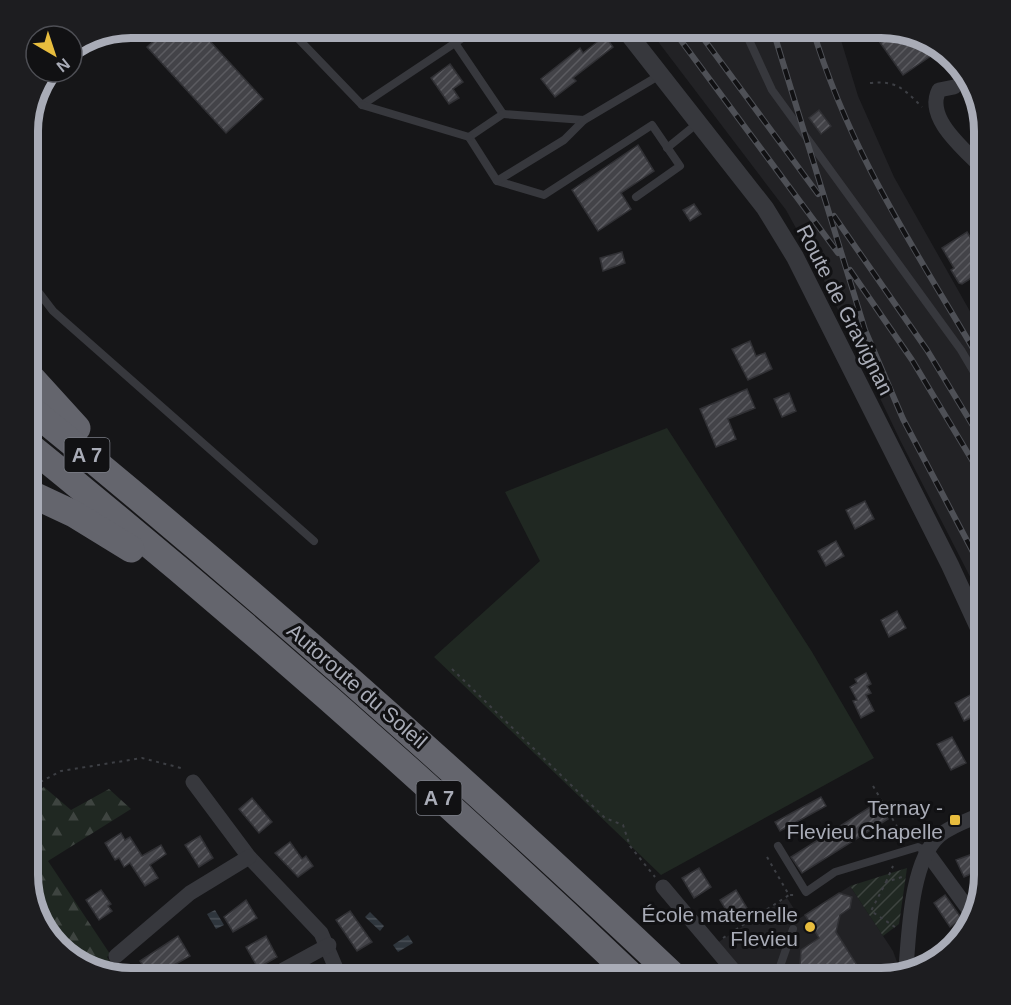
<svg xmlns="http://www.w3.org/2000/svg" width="1011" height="1005" viewBox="0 0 1011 1005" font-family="Arial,sans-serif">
  <defs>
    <pattern id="forest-firs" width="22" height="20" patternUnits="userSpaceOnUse" patternTransform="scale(1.5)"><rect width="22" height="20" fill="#202822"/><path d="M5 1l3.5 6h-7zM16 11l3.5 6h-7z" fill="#3e4440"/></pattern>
    <pattern id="garden-furrows" width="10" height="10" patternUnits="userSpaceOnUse" patternTransform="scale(1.5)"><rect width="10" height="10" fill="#202822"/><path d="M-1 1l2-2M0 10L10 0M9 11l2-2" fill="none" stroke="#3e4440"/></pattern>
    <pattern id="water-rules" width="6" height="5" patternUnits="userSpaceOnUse" patternTransform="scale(1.5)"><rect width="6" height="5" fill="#2f363d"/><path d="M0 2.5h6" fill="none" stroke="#4a5057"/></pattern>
    <pattern id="building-hatch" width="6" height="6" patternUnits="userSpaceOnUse" patternTransform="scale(1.5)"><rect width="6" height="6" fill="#434348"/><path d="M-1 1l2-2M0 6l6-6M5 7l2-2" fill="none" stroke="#5b5b60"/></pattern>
  </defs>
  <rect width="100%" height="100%" fill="#161618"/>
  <g fill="#222225">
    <path d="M647 27H837L858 96 894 177 984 336V604L900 440 818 268 786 210Z"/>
    <path d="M850 886 893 951 897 962 889 975 881 978H747L717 943 787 898 800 918Z"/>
  </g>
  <path fill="#202822" d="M667 428 812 652 874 758 661 875 434 657 540 561 505 492Z"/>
  <path fill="url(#forest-firs)" d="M44 787 71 810 109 789 131 809 48 861 110 954 107 957 120 976 91 970 53 943 27 875V796Z"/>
  <path fill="url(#garden-furrows)" d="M907 868 899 924 883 936 850 886Z"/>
  <g fill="url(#water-rules)">
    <path d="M215 910 224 925 216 929 207 914Z"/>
    <path d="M370 912 384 926 380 931 365 917Z"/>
    <path d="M408 935 413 943 398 952 393 945Z"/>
  </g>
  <g fill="url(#building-hatch)" stroke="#303034" stroke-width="1.5">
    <path d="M169 27H197L263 99 226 133 147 47Z"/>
    <path d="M869 27H887L926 38 941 49 903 75Z"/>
    <path d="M605 36 613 47 573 78 576 81 555 97 541 79 580 48 583 53Z"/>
    <path d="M450 64 463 82 453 89 459 98 449 104 431 78Z"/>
    <path d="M819 110 831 126 821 134 809 118Z"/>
    <path d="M638 145 654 171 621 193 631 209 598 231 572 190Z"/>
    <path d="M694 204 701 214 690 221 683 210Z"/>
    <path d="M967 232 984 260V270L962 284 959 283 951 270 954 268 942 248Z"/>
    <path d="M622 252 625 263 603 271 600 258Z"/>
    <path d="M750 341 756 356 765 353 772 369 748 380 732 349Z"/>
    <path d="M747 389 755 408 728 419 736 439 716 447 700 409Z"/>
    <path d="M789 393 796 411 782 417 774 399Z"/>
    <path d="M865 501 874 519 855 529 846 510Z"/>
    <path d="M836 541 844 556 826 566 818 551Z"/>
    <path d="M897 611 906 628 889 637 881 620Z"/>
    <path d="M866 673 871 684 867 686 871 693 866 695 874 711 861 718 853 701 857 700 850 687 857 683 855 679Z"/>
    <path d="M976 692 983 706 980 707 982 713 964 721 955 703Z"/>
    <path d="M952 737 966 763 951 770 937 744Z"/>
    <path d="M821 797 826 806 780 831 775 822Z"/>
    <path d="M252 798 272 822 259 833 239 809Z"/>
    <path d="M878 802 888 819 802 873 791 857Z"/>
    <path d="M121 833 125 840 130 837 142 856 161 845 166 854 150 865 158 878 145 886 130 863 124 867 119 858 115 860 105 843Z"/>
    <path d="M200 836 213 858 199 867 185 845Z"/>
    <path d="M290 842 302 859 306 856 313 866 298 877 275 853Z"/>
    <path d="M978 852 984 868 964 877 956 860Z"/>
    <path d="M699 868 711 887 694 898 682 878Z"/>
    <path d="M101 890 111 904 108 906 112 911 99 920 86 900Z"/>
    <path d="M736 890 747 908 731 918 720 900Z"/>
    <path d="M839 893 852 897 850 908 840 915 836 932 865 978H826L820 968 815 972 813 968 800 965 801 950 819 938 805 915Z"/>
    <path d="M945 895 962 919 950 927 934 903Z"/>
    <path d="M246 900 257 918 233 932 224 917Z"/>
    <path d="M350 911 372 942 357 951 336 920Z"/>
    <path d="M178 936 190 956 151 978 140 961Z"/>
    <path d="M266 936 277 957 258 968 246 947Z"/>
  </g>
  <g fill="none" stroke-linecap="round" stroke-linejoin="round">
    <g stroke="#3d3f44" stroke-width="2" stroke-dasharray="3 4.5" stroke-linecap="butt">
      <path d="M870 83C896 80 904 89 922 107"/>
      <path d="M452 669 605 818 623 825 630 846 655 877"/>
      <path d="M873 786 905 840"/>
      <path d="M27 789 61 771 142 758 181 768"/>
      <path d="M767 857 789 895H796"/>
      <path d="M886 882 893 866"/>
      <path d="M895 927 871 911 886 882 905 876"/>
      <path d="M723 938 789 895"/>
    </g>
    <g stroke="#37383d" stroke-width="8">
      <path d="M287 27 362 105 479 27"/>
      <path d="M743 27 772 90 961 350 984 389"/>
      <path d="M455 43 503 114 469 137 497 181 544 195 652 125 680 166 636 197"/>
      <path d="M362 105 469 137"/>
      <path d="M503 114 584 120 660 75"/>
      <path d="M667 148 699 122"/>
      <path d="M497 181 564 140 584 120"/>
      <path d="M27 277 53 311 314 541"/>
      <path d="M778 846 806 892 835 872 918 847 926 851"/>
      <path d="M776 978 793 929"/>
    </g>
    <g stroke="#37383d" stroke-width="15">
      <path d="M954 87 939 90C924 119 967 151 984 170"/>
      <path d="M193 782 249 857 321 933 340 978"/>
      <path d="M926 851 974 917"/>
      <path d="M663 887 740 978"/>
      <path d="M116 956 190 893 249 857"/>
      <path d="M906 968C909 932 911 861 939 836 950 826 970 820 984 813"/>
      <path d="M280 978 283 970 329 945"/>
    </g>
    <path stroke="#37383d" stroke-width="18" d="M623 27 765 208 795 257 950 565 984 639"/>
    <g stroke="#64656d" stroke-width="27">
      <path d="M27 373 77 428"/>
      <path d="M27 406C251 588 466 780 676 978"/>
      <path d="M27 444C236 613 439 792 634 978"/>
      <path d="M27 492 74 514 131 549"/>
    </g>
    <defs>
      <g id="rail">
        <path d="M671 27 838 253"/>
        <path d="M695 27 818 194"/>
        <path d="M772 27 865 330 903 419 984 573"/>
        <path d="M812 27C851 157 917 252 984 367"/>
        <path d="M834 216 927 350 984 444"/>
        <path d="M850 270 912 360 984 480"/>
      </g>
    </defs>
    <use href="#rail" stroke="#4e5056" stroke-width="6"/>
    <use href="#rail" stroke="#111113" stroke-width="4" stroke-dasharray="11" stroke-linecap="butt"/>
  </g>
  <g fill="#e8bd3e" stroke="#111113" stroke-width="2">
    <rect x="949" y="814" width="12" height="12" rx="3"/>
    <circle cx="810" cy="927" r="6"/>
  </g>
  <g text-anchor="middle" stroke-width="6" stroke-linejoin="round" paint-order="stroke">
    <g fill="#111113" stroke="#7b7e86" stroke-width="1.5">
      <rect x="64.5" y="438" width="45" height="34" rx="4.5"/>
      <rect x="416.5" y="781" width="45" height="34" rx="4.5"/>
    </g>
    <g font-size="20" font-weight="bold" fill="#a9acb7">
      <text x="87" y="462">A 7</text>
      <text x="439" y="805">A 7</text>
    </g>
    <g font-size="21" fill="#a9acb7" stroke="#111113">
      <text transform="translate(845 310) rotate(63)" y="7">Route de Gravignan</text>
      <text transform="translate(357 686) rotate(41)" y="7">Autoroute du Soleil</text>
    </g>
    <g font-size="21" fill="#a9acb7" stroke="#111113" text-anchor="end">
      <text x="943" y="815">Ternay -<tspan x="943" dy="24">Flevieu Chapelle</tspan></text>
      <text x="798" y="922">École maternelle<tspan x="798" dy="24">Flevieu</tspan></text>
    </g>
  </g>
  <path d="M0 0H1011V1005H0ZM131 38H881A93 93 0 0 1 974 131V875A93 93 0 0 1 881 968H131A93 93 0 0 1 38 875V131A93 93 0 0 1 131 38Z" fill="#1d1d20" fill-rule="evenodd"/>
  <path fill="none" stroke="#a9acb7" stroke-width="8" d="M131 38H881A93 93 0 0 1 974 131V875A93 93 0 0 1 881 968H131A93 93 0 0 1 38 875V131A93 93 0 0 1 131 38Z"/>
  <g transform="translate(54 54) rotate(141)"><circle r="28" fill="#111113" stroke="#4e4f55" stroke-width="1.5"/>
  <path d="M0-4.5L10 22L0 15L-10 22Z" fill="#e8bd3e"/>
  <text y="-9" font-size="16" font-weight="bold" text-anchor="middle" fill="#a9acb7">N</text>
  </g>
</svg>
